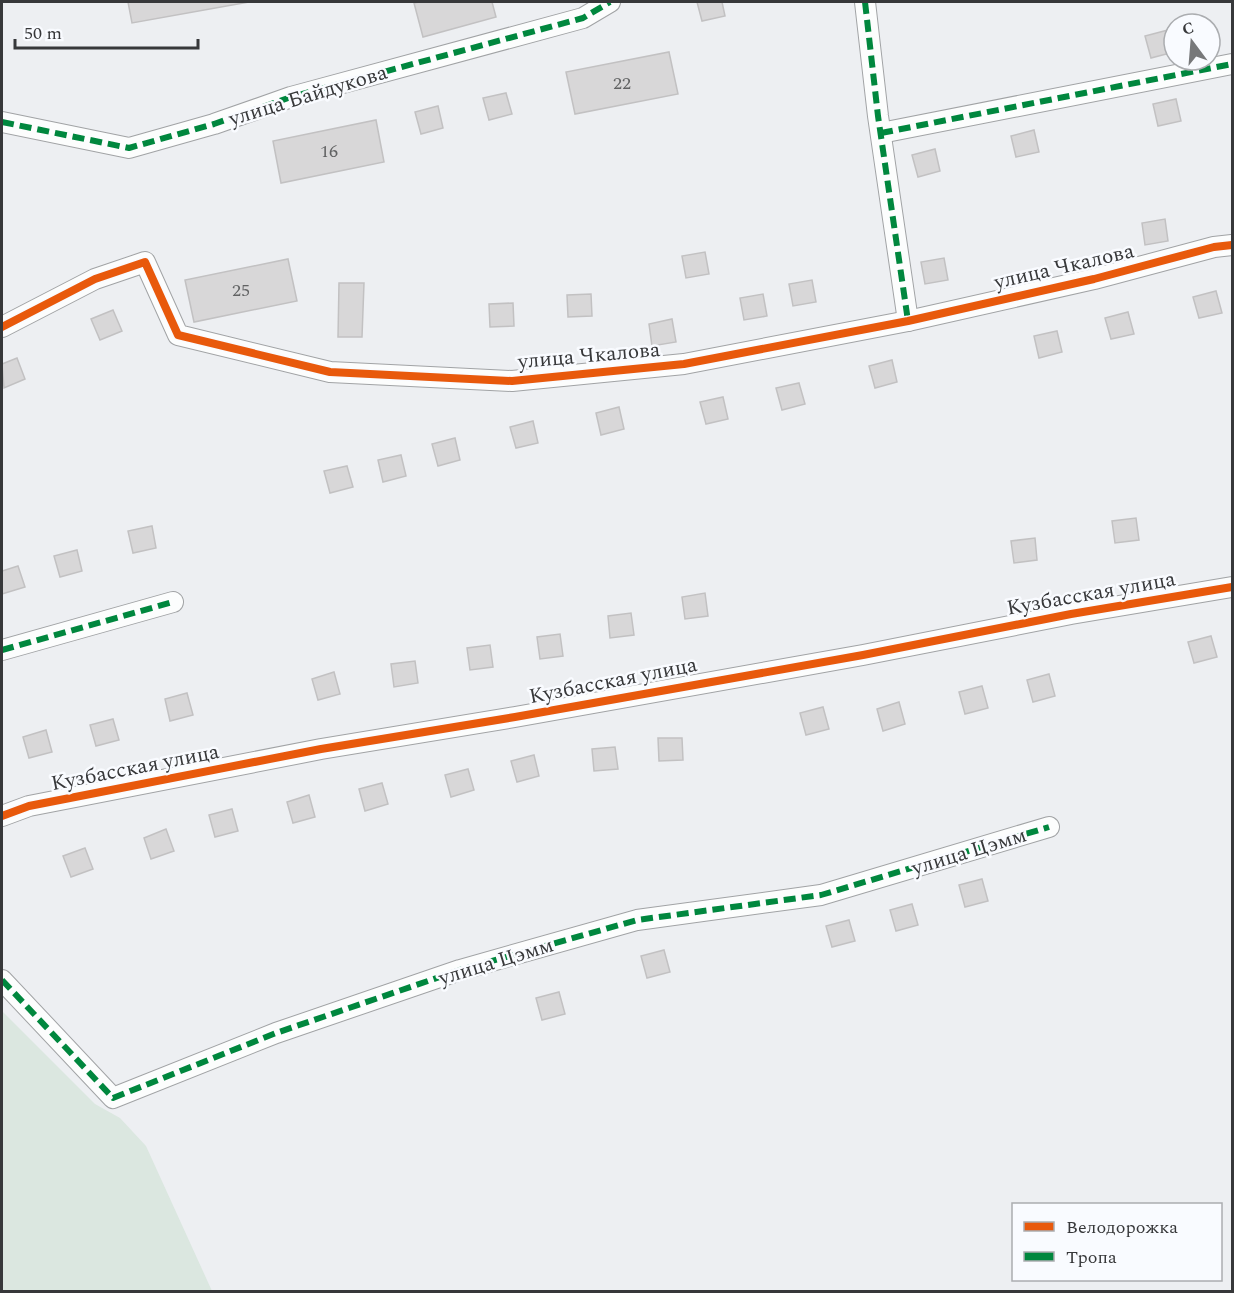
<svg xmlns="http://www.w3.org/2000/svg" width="1234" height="1293" viewBox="0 0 1234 1293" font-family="Spectral,serif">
  <rect width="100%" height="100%" fill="#edeff2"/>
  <path fill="#dbe7e0" d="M2 1011 95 1104 120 1118 146 1146 212 1291H2Z"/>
  <g fill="#d8d7d8" stroke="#c2c1c2" stroke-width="1.5">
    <path d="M128 2H249L132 23Z"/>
    <path d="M419 2H492L496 17 423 37 414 3Z"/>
    <path d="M697 2H722L725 16 702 21Z"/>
    <path d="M1168 30 1174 52 1151 58 1145 36Z"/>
    <path d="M669 52 678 94 575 114 566 72Z"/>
    <path d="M506 93 512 114 489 120 483 98Z"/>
    <path d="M1176 99 1181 121 1158 126 1153 104Z"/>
    <path d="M438 106 443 128 421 134 415 112Z"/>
    <path d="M376 120 384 162 281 183 273 141Z"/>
    <path d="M1034 130 1039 152 1016 157 1011 136Z"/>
    <path d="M935 149 940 171 918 177 912 155Z"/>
    <path d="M1165 219 1168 241 1145 245 1142 223Z"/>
    <path d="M705 252 709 274 686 278 682 256Z"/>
    <path d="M944 258 948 280 925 284 921 262Z"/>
    <path d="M288 259 297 301 194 322 185 280Z"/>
    <path d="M812 280 816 302 793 306 789 284Z"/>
    <path d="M339 283H364L362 337H338Z"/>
    <path d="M1216 291 1222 313 1199 318 1193 297Z"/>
    <path d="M591 294 592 316 568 317 567 295Z"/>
    <path d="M763 294 767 316 744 320 740 298Z"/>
    <path d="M513 303 514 326 490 327 489 304Z"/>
    <path d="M113 310 122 331 100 340 91 319Z"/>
    <path d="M1128 312 1134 334 1111 339 1105 318Z"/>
    <path d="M672 319 676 342 652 346 649 324Z"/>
    <path d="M1057 331 1062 352 1039 358 1034 336Z"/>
    <path d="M17 358 25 379 4 388 2 364Z"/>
    <path d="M892 360 897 382 875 388 869 366Z"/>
    <path d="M799 383 805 404 782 410 776 388Z"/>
    <path d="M723 397 728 419 706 424 700 402Z"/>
    <path d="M619 407 624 429 601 435 596 413Z"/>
    <path d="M533 421 538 443 516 448 510 427Z"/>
    <path d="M455 438 460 460 438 466 432 444Z"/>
    <path d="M401 455 406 476 383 482 378 460Z"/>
    <path d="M347 466 353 487 330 493 324 471Z"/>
    <path d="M1136 518 1139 540 1115 543 1112 521Z"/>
    <path d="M152 526 156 548 133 553 128 531Z"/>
    <path d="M1035 538 1037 560 1014 563 1011 541Z"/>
    <path d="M77 550 82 571 60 577 54 556Z"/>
    <path d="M18 566 25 587 2 594V571Z"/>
    <path d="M705 593 708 616 685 619 682 597Z"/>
    <path d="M631 613 634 635 610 638 608 616Z"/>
    <path d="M560 634 563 656 540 659 537 637Z"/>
    <path d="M1211 636 1217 657 1194 663 1188 642Z"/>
    <path d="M490 645 493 667 470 670 467 648Z"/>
    <path d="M415 661 418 683 394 687 391 664Z"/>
    <path d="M334 672 340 694 318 700 312 679Z"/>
    <path d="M1049 674 1055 696 1033 702 1027 680Z"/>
    <path d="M982 686 988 708 965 714 959 692Z"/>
    <path d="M187 693 193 715 170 721 165 699Z"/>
    <path d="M899 702 905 724 883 731 877 709Z"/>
    <path d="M823 707 829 729 806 735 800 713Z"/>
    <path d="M113 719 119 740 96 746 90 725Z"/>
    <path d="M46 730 52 752 29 758 23 737Z"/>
    <path d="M658 738H682L683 760 659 761Z"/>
    <path d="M615 747 618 769 594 771 592 749Z"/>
    <path d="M534 755 539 776 517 782 511 761Z"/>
    <path d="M468 769 474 790 451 797 445 775Z"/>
    <path d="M382 783 388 804 365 811 359 789Z"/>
    <path d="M309 795 315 817 293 823 287 802Z"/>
    <path d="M232 809 238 831 215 837 209 815Z"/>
    <path d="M166 829 174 851 151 859 144 838Z"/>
    <path d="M85 848 93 869 71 877 63 856Z"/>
    <path d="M982 879 988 901 965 907 959 885Z"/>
    <path d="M912 904 918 925 896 931 890 910Z"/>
    <path d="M849 920 855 941 832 947 826 926Z"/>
    <path d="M664 950 670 972 647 978 641 956Z"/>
    <path d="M559 992 565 1014 542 1020 536 998Z"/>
  </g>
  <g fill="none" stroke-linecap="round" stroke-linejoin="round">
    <defs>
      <g id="minor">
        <path d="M865 2 878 116 908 321"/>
        <path d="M2 122 129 148 214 124 291 97 583 18 610 2"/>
        <path d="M881 133 1232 64"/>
        <path d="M2 327 95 279 145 262 178 335 330 372 512 381 684 364 908 321 1094 279 1214 247 1232 245"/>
        <path d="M2 650 173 602"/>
        <path d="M2 816 29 806 321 749 515 717 863 655 1071 614 1232 587"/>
        <path d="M2 980 113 1098 276 1033 460 970 637 920 821 895 1049 827"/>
      </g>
    </defs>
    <use href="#minor" stroke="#a1a3a5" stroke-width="22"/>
    <use href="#minor" stroke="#fcfdfd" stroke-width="20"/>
    <g stroke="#00873e" stroke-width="6" stroke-dasharray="12 6" stroke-linecap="butt">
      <path d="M865 2 878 116 908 321"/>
      <path d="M2 122 129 148 214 124 291 97 583 18 610 2"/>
      <path d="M881 133 1232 64"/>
      <path d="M2 650 173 602"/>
      <path d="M2 980 113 1098 276 1033 460 970 637 920 821 895 1049 827"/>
    </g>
    <defs>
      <g id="cycleway">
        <path d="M2 327 95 279 145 262 178 335 330 372 512 381 684 364 908 321 1094 279 1214 247 1232 245"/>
        <path d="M2 816 29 806 321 749 515 717 863 655 1071 614 1232 587"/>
      </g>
    </defs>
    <use href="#cycleway" stroke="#f9fbff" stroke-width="11"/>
    <use href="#cycleway" stroke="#e8590c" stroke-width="8"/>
  </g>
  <g text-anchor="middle" stroke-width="5" stroke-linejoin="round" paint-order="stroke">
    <g font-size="18" fill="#616263">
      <text x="622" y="89">22</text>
      <text x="329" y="157">16</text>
      <text x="241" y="296">25</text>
    </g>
    <g font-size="21" fill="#37383a" stroke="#f9fbff">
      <text transform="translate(308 95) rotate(-17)" y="7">улица Байдукова</text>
      <text transform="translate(1064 266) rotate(-13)" y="7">улица Чкалова</text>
      <text transform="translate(589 355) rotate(-5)" y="7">улица Чкалова</text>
      <text transform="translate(1091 593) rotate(-10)" y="7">Кузбасская улица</text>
      <text transform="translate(613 680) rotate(-11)" y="7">Кузбасская улица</text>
      <text transform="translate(135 767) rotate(-11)" y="7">Кузбасская улица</text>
      <text transform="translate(969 851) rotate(-17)" y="7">улица Цэмм</text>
      <text transform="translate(496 961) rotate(-17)" y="7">улица Цэмм</text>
    </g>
  </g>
  <rect width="1234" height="1293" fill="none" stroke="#37383a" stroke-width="6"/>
  <rect x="1012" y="1203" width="210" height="78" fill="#f9fbff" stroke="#abadb0" stroke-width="1.5"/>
  <rect x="1024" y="1222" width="30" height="9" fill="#e8590c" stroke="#abadb0" stroke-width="1.5"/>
  <text x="1066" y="1233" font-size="18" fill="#37383a">Велодорожка</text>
  <rect x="1024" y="1252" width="30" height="9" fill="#00873e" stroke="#abadb0" stroke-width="1.5"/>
  <text x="1066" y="1263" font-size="18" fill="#37383a">Тропа</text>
  <g transform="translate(1192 42) rotate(344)"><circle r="28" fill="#f9fbff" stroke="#abadb0" stroke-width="1.5"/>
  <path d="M0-4.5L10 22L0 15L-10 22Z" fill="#77787a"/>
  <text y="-9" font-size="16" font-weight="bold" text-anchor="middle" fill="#37383a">С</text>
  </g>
  <path d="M15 39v9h183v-9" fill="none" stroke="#37383a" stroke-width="3"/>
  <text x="24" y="39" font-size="18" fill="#37383a" stroke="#f9fbff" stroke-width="4.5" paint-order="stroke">50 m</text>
</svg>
